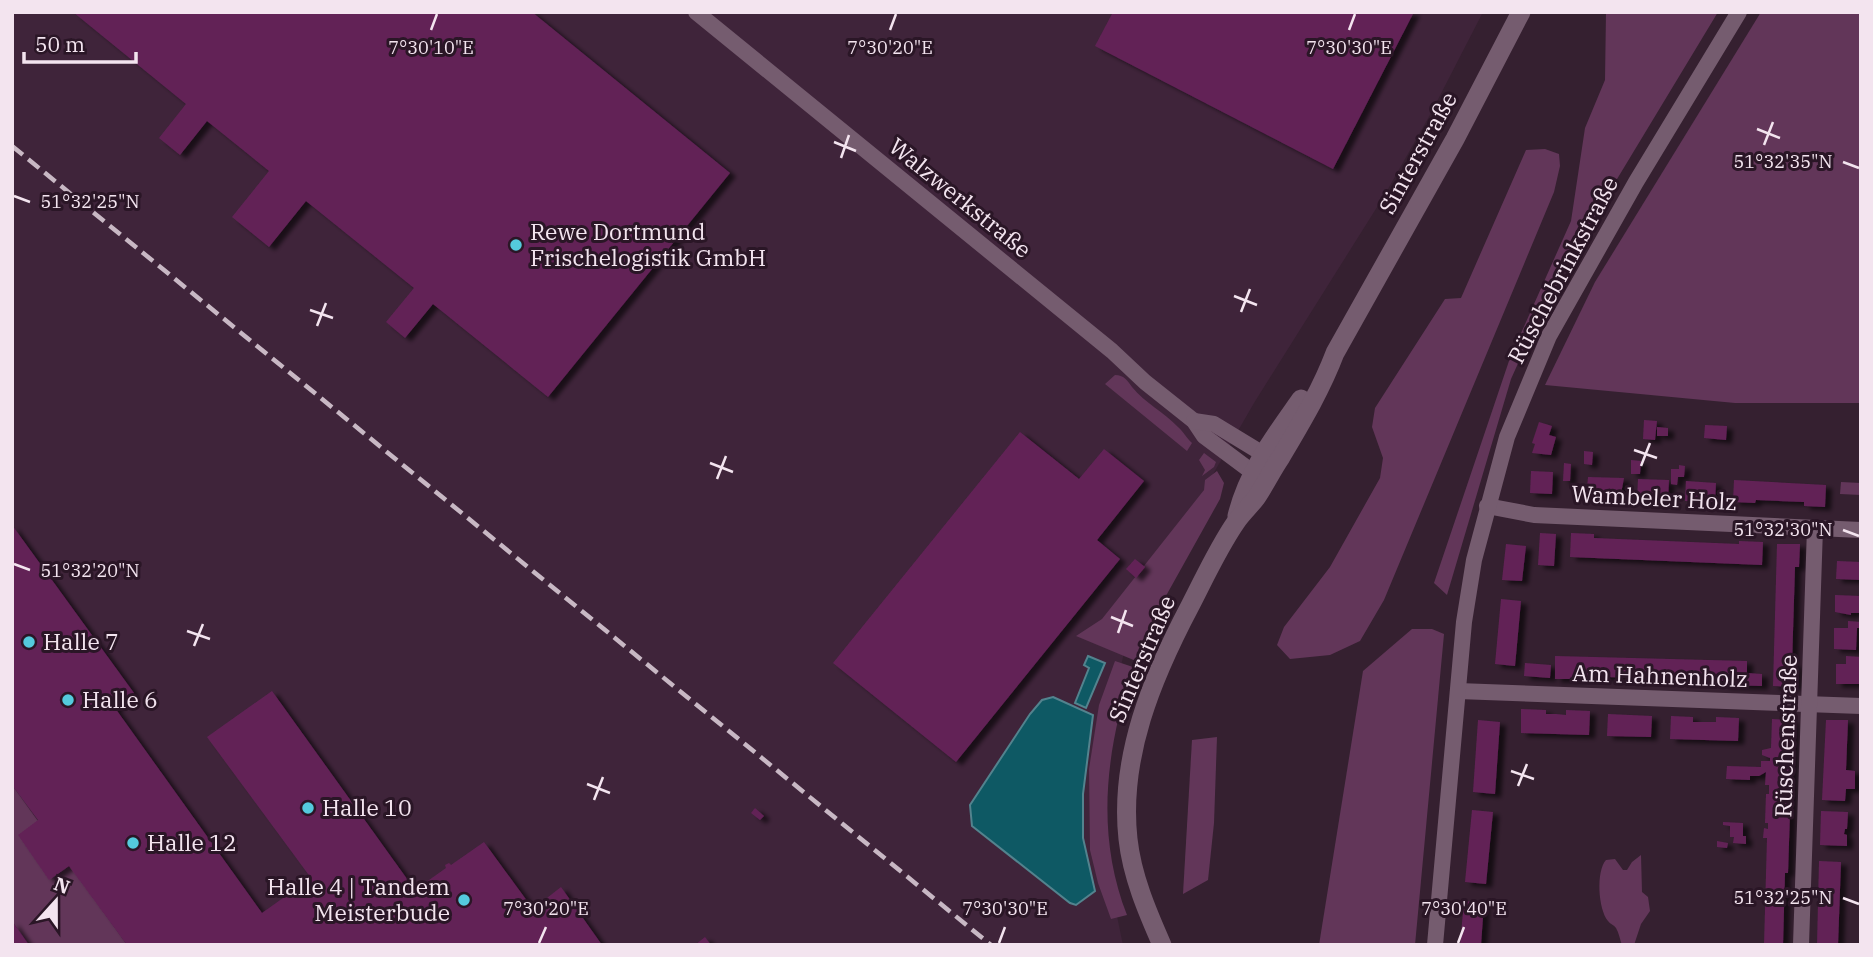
<svg xmlns="http://www.w3.org/2000/svg" width="1873" height="957" viewBox="0 0 1873 957" font-family="'IBM Plex Serif',serif">
  <defs>
    <filter id="shadow"><feDropShadow dx="6" dy="3.5" stdDeviation="2" flood-color="#0009"/></filter>
  </defs>
  <rect width="100%" height="100%" fill="#352030"/>
  <path fill="#3f243a" d="M12 12H1483L1431 113 1384 196 1254 403 1132 615 1109 722 1096 815 1123 945H12Z"/>
  <g fill="#623659">
    <path d="M1606 12H1718L1582 237 1529 339 1511 379 1447 595 1434 583 1510 358 1571 221 1585 128 1605 80Z"/>
    <path d="M1761 12H1861V403H1735L1545 385 1595 282Z"/>
    <path d="M1545 149 1559 154 1560 166 1554 192 1384 600 1360 641 1330 655 1290 659 1277 645 1284 627 1330 567 1380 478 1383 458 1372 427 1375 408 1445 299 1461 298 1526 150Z"/>
    <path d="M1115 375C1124 375 1127 380 1132 387 1145 403 1164 412 1178 427 1184 432 1186 438 1192 443L1187 451 1105 384Z"/>
    <path d="M1204 453 1216 462 1214 467 1202 476 1205 470 1199 460Z"/>
    <path d="M1217 471 1224 483 1220 499 1162 603 1136 661 1076 636 1102 619 1204 490 1205 480Z"/>
    <path d="M1841 482 1861 483V495L1840 494Z"/>
    <path d="M1412 629H1432L1444 634 1415 945H1319L1363 671Z"/>
    <path d="M1115 661 1133 667C1106 749 1095 833 1127 915L1111 919 1098 883 1090 850 1089 769 1099 705Z"/>
    <path d="M1217 737 1214 823 1208 880 1183 894 1192 740Z"/>
    <path d="M12 785 127 945H29L12 921Z"/>
    <path d="M1641 855 1642 892 1648 897 1650 911 1641 924 1634 945H1622C1620 940 1619 933 1616 928 1614 925 1610 924 1608 921 1598 909 1596 871 1606 860L1615 859 1623 870H1627L1632 862Z"/>
  </g>
  <g fill="#0e5964" stroke="#53838e" stroke-width="2">
    <path d="M1088 656 1105 663 1086 708 1075 703 1089 668 1084 665Z"/>
    <path d="M1053 697 1093 715 1083 794V838L1095 891 1076 905 1070 903 972 826 970 805 1030 714 1042 700Z"/>
  </g>
  <g fill="#622257" filter="url(#shadow)">
    <path d="M73 12H532L730 173 548 397 433 304 405 338 386 322 414 288 306 201 269 247 232 217 269 171 207 121 180 155 159 138 186 104Z"/>
    <path d="M1113 12H1414L1333 169 1095 46Z"/>
    <path d="M1644 420 1657 421 1655 440 1643 439Z"/>
    <path d="M1539 422 1552 426 1549 435 1556 437 1551 455 1532 453 1535 444 1532 443Z"/>
    <path d="M1705 425 1727 426 1726 440 1704 438Z"/>
    <path d="M1657 427 1668 428V436H1657Z"/>
    <path d="M1020 432 1079 479 1104 449 1144 481 1097 540 1120 559 956 762 833 663Z"/>
    <path d="M1584 451 1593 452 1592 465 1584 464Z"/>
    <path d="M1631 460 1641 461 1640 474H1631Z"/>
    <path d="M1564 463 1571 464 1570 481H1563Z"/>
    <path d="M1679 465 1685 466 1684 477H1678L1677 485 1671 484V469H1679Z"/>
    <path d="M1531 471 1553 472 1552 494 1530 493Z"/>
    <path d="M1588 477 1624 478 1620 499 1591 495V488H1587Z"/>
    <path d="M1638 479 1669 480 1668 500 1637 499Z"/>
    <path d="M1734 480 1826 485 1825 507 1804 506V502L1756 500 1755 503 1733 502Z"/>
    <path d="M1686 481 1716 483 1715 502 1685 501Z"/>
    <path d="M12 525 134 693 115 708 262 913 311 878 207 737 272 691 415 890 446 868 445 865 449 863 451 865 484 842 533 909 561 887 602 945H127L69 866 49 880 18 835 38 820 12 785Z"/>
    <path d="M1540 533 1556 534 1554 566 1538 565Z"/>
    <path d="M1571 533 1594 534V538L1739 544V541L1763 542 1762 565 1570 557Z"/>
    <path d="M1506 544 1526 546 1522 581 1502 580Z"/>
    <path d="M1777 544H1800L1799 567H1795L1792 664H1796L1795 687 1773 686Z"/>
    <path d="M1135 559 1145 567 1136 578 1126 569Z"/>
    <path d="M1837 561 1861 562V580L1836 579Z"/>
    <path d="M1835 595 1861 596 1860 613H1851V615L1835 612Z"/>
    <path d="M1501 599 1521 601 1515 666 1495 664Z"/>
    <path d="M1848 621 1861 622V628H1857L1856 650 1834 649V628H1848Z"/>
    <path d="M1555 656 1747 661V673L1762 674V686L1723 685V681L1578 676V679H1555Z"/>
    <path d="M1846 656 1861 657V684H1836V664H1846Z"/>
    <path d="M1525 663 1551 665 1550 678 1524 676Z"/>
    <path d="M1521 709 1546 710V714H1556L1566 715V710L1590 711 1589 735 1521 733Z"/>
    <path d="M1608 714 1652 716 1651 737 1607 736Z"/>
    <path d="M1671 716 1693 717V722H1716V717L1739 718 1738 741 1670 739Z"/>
    <path d="M1772 719 1793 720 1788 873H1785L1783 945H1764L1767 838H1763L1764 828 1768 829V823H1765L1766 794H1769V785H1765L1766 772 1759 776H1750V780L1726 779 1727 766 1761 767V761H1770V758L1762 755V750L1771 748Z"/>
    <path d="M1478 720 1500 722 1495 794 1473 792Z"/>
    <path d="M1826 720H1848L1846 770 1855 771V789H1846L1845 801 1822 800Z"/>
    <path d="M755 808 764 816 760 820 751 813Z"/>
    <path d="M1472 810 1493 812 1486 884 1465 882Z"/>
    <path d="M1821 811 1848 812 1847 829H1845L1844 834 1847 835V846L1820 845Z"/>
    <path d="M1723 822 1743 823V836H1746V844L1733 843 1734 837H1730V826L1723 825Z"/>
    <path d="M1717 841 1728 843 1727 848 1717 847Z"/>
    <path d="M1819 861 1841 862 1838 945H1817Z"/>
    <path d="M1464 901 1484 903 1481 945H1460Z"/>
    <path d="M12 921 29 945H12Z"/>
    <path d="M705 937 711 945H695Z"/>
  </g>
  <g fill="none" stroke-linecap="round" stroke-linejoin="round">
    <g stroke="#755c6f" stroke-width="16">
      <path d="M696 12 1112 351 1145 382 1194 421 1204 436 1263 480"/>
      <path d="M1194 421 1214 424 1273 460"/>
      <path d="M1487 506 1534 515 1861 530"/>
      <path d="M1458 691 1861 706"/>
      <path d="M1435 945 1464 622 1474 560 1507 437 1549 336 1636 182 1739 12"/>
      <path d="M1801 945 1815 528"/>
    </g>
    <g stroke="#755c6f" stroke-width="19">
      <path d="M1237 516C1248 471 1275 436 1301 399"/>
      <path d="M1162 945C1147 911 1132 876 1128 839 1119 757 1152 678 1190 606 1204 579 1218 548 1236 522 1242 513 1250 506 1256 498 1265 485 1272 470 1281 457 1301 423 1321 390 1335 353L1455 139 1521 12"/>
    </g>
    <path stroke="#c8b8c4" stroke-width="4.5" stroke-dasharray="14 7" stroke-linecap="butt" d="M12 146 991 945"/>
  </g>
  <path fill="none" stroke="#f3e4ef" stroke-width="2.5" d="M431 30 437 14M890 30 896 14M1349 30 1355 14M1757 129 1780 138M834 142 856 151M1764 145 1773 122M841 158 849 135M1843 162 1859 168M14 196 30 202M1234 296 1257 305M310 310 333 318M1241 312 1250 289M317 326 326 303M1634 450 1657 458M710 463 733 472M1641 466 1650 443M717 479 726 456M1843 530 1859 536M14 564 30 570M1111 617 1133 626M187 631 210 639M1118 633 1126 610M194 646 203 624M1511 771 1534 779M587 784 610 793M1518 786 1527 764M594 800 603 777M1843 898 1859 904M539 943 546 927M999 943 1005 927M1458 943 1464 927"/>
  <g fill="#54cadd" stroke="#2a1626" stroke-width="2.5">
    <circle cx="516" cy="245" r="7"/>
    <circle cx="29" cy="642" r="7"/>
    <circle cx="68" cy="700" r="7"/>
    <circle cx="308" cy="808" r="7"/>
    <circle cx="133" cy="843" r="7"/>
    <circle cx="464" cy="900" r="7"/>
  </g>
  <g text-anchor="middle" stroke-width="6" stroke-linejoin="round" paint-order="stroke">
    <g font-size="23" fill="#f3e4ef" stroke="#2a1626">
      <text transform="translate(1418 153) rotate(-61)" y="8">Sinterstraße</text>
      <text transform="translate(960 198) rotate(39)" y="8">Walzwerkstraße</text>
      <text transform="translate(1563 270) rotate(-62)" y="8">Rüschebrinkstraße</text>
      <text transform="translate(1654 498) rotate(3)" y="8">Wambeler Holz</text>
      <text transform="translate(1142 659) rotate(-67)" y="8">Sinterstraße</text>
      <text transform="translate(1660 676) rotate(2)" y="8">Am Hahnenholz</text>
      <text transform="translate(1786 736) rotate(-88)" y="8">Rüschenstraße</text>
    </g>
    <g font-size="23" fill="#f3e4ef" stroke="#2a1626" text-anchor="start">
      <text x="530" y="240">Rewe Dortmund<tspan x="530" dy="26">Frischelogistik GmbH</tspan></text>
      <text x="43" y="650">Halle 7</text>
      <text x="82" y="708">Halle 6</text>
      <text x="322" y="816">Halle 10</text>
      <text x="147" y="851">Halle 12</text>
      <text x="450" y="895" text-anchor="end">Halle 4 | Tandem<tspan x="450" dy="26">Meisterbude</tspan></text>
    </g>
  </g>
  <g font-size="18" text-anchor="middle" fill="#f3e4ef" stroke="#2a1626" stroke-width="6" stroke-linejoin="round" paint-order="stroke">
    <text x="431" y="54">7°30'10"E</text>
    <text x="890" y="54">7°30'20"E</text>
    <text x="1349" y="54">7°30'30"E</text>
    <text x="1783" y="168">51°32'35"N</text>
    <text x="90" y="208">51°32'25"N</text>
    <text x="1783" y="536">51°32'30"N</text>
    <text x="90" y="577">51°32'20"N</text>
    <text x="1783" y="904">51°32'25"N</text>
    <text x="546" y="915">7°30'20"E</text>
    <text x="1005" y="915">7°30'30"E</text>
    <text x="1464" y="915">7°30'40"E</text>
  </g>
  <rect width="1873" height="957" fill="none" stroke="#f3e4ef" stroke-width="28"/>
  <g transform="translate(56 901) rotate(21)" stroke="#2a1626" stroke-width="5" paint-order="stroke">
  <path d="M0-5L12 26L0 18L-12 26Z" fill="#f3e4ef"/>
  <text y="-10" font-size="19" font-weight="bold" text-anchor="middle" fill="#f3e4ef">N</text>
  </g>
  <path d="M24 52v10h112v-10" fill="none" stroke="#f3e4ef" stroke-width="3.5"/>
  <text x="35" y="52" font-size="21" fill="#f3e4ef" stroke="#2a1626" stroke-width="5" paint-order="stroke">50 m</text>
</svg>
